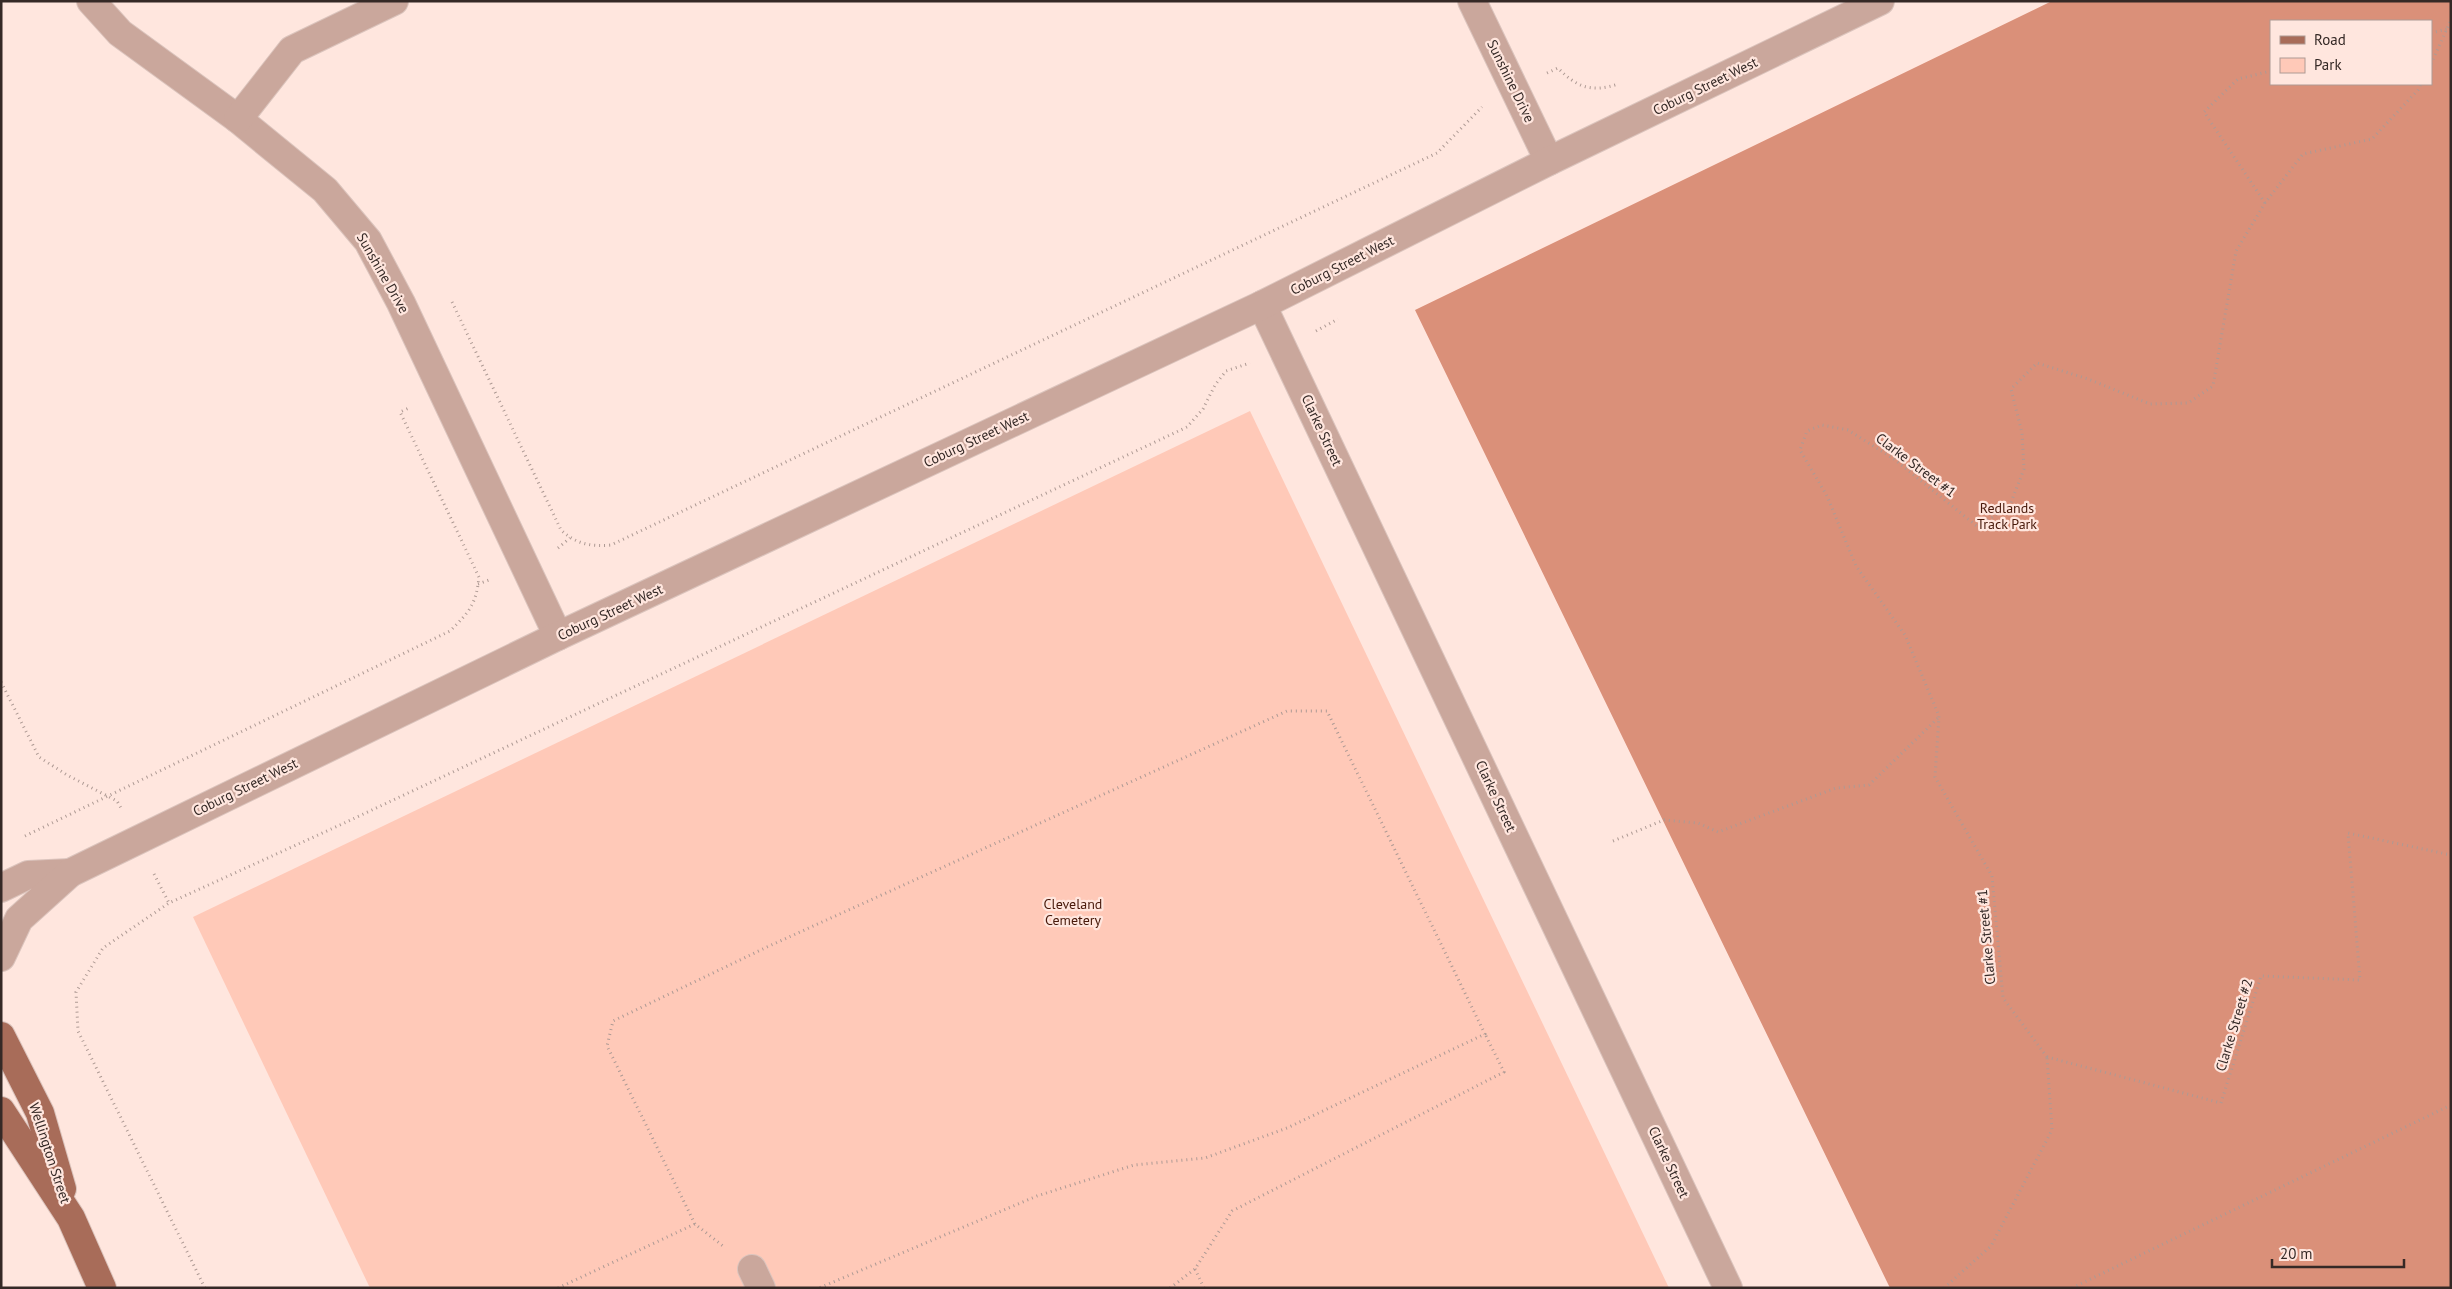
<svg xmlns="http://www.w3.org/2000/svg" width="2452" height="1289" viewBox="0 0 2452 1289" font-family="'PT Sans',sans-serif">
  <rect width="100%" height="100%" fill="#ffe6de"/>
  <path fill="#ffc9b8" d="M1250 411 1669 1288H370L193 917Z"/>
  <path fill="#da9079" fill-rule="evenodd" d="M2052 1H2451V1288H1890L1415 310ZM2271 21H2431V84H2271Z"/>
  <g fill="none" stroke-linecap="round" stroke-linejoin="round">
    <defs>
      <g id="minor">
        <path d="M91 1 120 33 238 119 325 190 368 241 401 303 558 636"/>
        <path d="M1472 1 1549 161"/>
        <path d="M238 119 292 50 394 1"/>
        <path d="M1262 305 1728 1288"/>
        <path d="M1 888 28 875 70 873"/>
        <path d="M1 957 19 919 70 873 558 636 1262 305 1549 161 1880 1"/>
        <path d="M752 1269 761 1288"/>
      </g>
      <g id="major">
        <path d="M1 1036 40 1113 62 1189"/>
        <path d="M1 1111 71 1218 102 1288"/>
      </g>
    </defs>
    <use href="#minor" stroke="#dbc4bd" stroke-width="30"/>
    <use href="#major" stroke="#dbc4bd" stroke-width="30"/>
    <g stroke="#ae9a94" stroke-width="3" stroke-dasharray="1 4" stroke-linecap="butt">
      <path d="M2431 33 2447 29"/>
      <path d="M2431 64 2451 20"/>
      <path d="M1547 73 1558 68C1576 87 1592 93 1618 84"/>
      <path d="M2265 203 2204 112 2238 79 2271 71"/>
      <path d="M452 302 561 530C576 544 591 547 611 545L1437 153 1482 107"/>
      <path d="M1316 331 1338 319"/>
      <path d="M558 548 570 538"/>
      <path d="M478 584 489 580"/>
      <path d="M1 682 39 757 67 775 117 801 121 808"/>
      <path d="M25 836 450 631C469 612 476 605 479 577L400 412 409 408"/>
      <path d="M1613 841 1664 820 1698 823 1718 832 1836 788 1869 785 1939 717"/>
      <path d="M154 874 169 903"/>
      <path d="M2047 1057 2003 998 1992 876 1935 777 1939 716 1905 635 1856 566 1827 496 1800 450 1807 431 1822 425 1848 430 1894 459 1978 527 2010 505 2024 469 2022 433 2011 389 2037 363 2088 379 2150 404 2188 403 2213 386 2236 251 2265 203 2303 154 2372 139 2418 90 2421 84"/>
      <path d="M2047 1057 2221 1103 2261 976 2360 980 2348 833 2451 855"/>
      <path d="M695 1224 607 1046 613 1021 767 947 1287 711H1327L1485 1034 1287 1128 1205 1158 1134 1165 1037 1196 819 1288"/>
      <path d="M1195 1269 1204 1288"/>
      <path d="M205 1288 78 1031 76 992 103 948 169 903 340 825 1187 427 1203 409 1215 385 1226 371 1250 363"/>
      <path d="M558 1288 695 1224 723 1246"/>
      <path d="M1170 1288 1195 1269 1232 1211 1504 1072 1485 1034"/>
      <path d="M1944 1288 1991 1246 2052 1130 2047 1057"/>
      <path d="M2072 1288 2451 1105"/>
    </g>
    <use href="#minor" stroke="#caa79c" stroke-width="28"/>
    <use href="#major" stroke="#a86c59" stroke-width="28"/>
  </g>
  <g text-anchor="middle" stroke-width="4.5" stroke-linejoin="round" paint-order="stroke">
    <g font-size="14" fill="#352926" stroke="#ffe6de">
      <text transform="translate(1511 81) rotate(64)" y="5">Sunshine Drive</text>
      <text transform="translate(1705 86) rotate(-26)" y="5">Coburg Street West</text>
      <text transform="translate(1342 265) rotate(-27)" y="5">Coburg Street West</text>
      <text transform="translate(383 273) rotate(60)" y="5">Sunshine Drive</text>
      <text transform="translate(1322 430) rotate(65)" y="5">Clarke Street</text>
      <text transform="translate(976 439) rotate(-25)" y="5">Coburg Street West</text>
      <text transform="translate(1916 465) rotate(37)" y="5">Clarke Street #1</text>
      <text transform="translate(610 612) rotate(-25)" y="5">Coburg Street West</text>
      <text transform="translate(245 787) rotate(-26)" y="5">Coburg Street West</text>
      <text transform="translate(1496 796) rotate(65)" y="5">Clarke Street</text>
      <text transform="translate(1986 937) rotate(-95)" y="5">Clarke Street #1</text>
      <text transform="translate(2234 1025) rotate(-73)" y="5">Clarke Street #2</text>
      <text transform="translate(50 1153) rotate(72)" y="5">Wellington Street</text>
      <text transform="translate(1669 1162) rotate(65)" y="5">Clarke Street</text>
    </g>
    <g font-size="14" fill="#48190a" stroke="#ffe6de">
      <text x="2007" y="513">Redlands<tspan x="2007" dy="16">Track Park</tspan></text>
      <text x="1073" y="909">Cleveland<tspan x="1073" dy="16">Cemetery</tspan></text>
    </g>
  </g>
  <rect width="2452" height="1289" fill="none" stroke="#352926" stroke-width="5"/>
  <rect x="2270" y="20" width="162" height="65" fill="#ffe6de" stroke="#ae9a94"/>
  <rect x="2280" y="36" width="25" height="8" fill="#a86c59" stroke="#ae9a94"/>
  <text x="2314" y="45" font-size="15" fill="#352926">Road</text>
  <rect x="2280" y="58" width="25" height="15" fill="#ffc9b8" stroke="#ae9a94"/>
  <text x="2314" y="70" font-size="15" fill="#352926">Park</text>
  <path d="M2272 1259v8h132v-8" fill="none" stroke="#352926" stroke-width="2.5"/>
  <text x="2280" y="1259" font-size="15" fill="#352926" stroke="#ffe6de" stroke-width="4" paint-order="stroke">20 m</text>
</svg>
